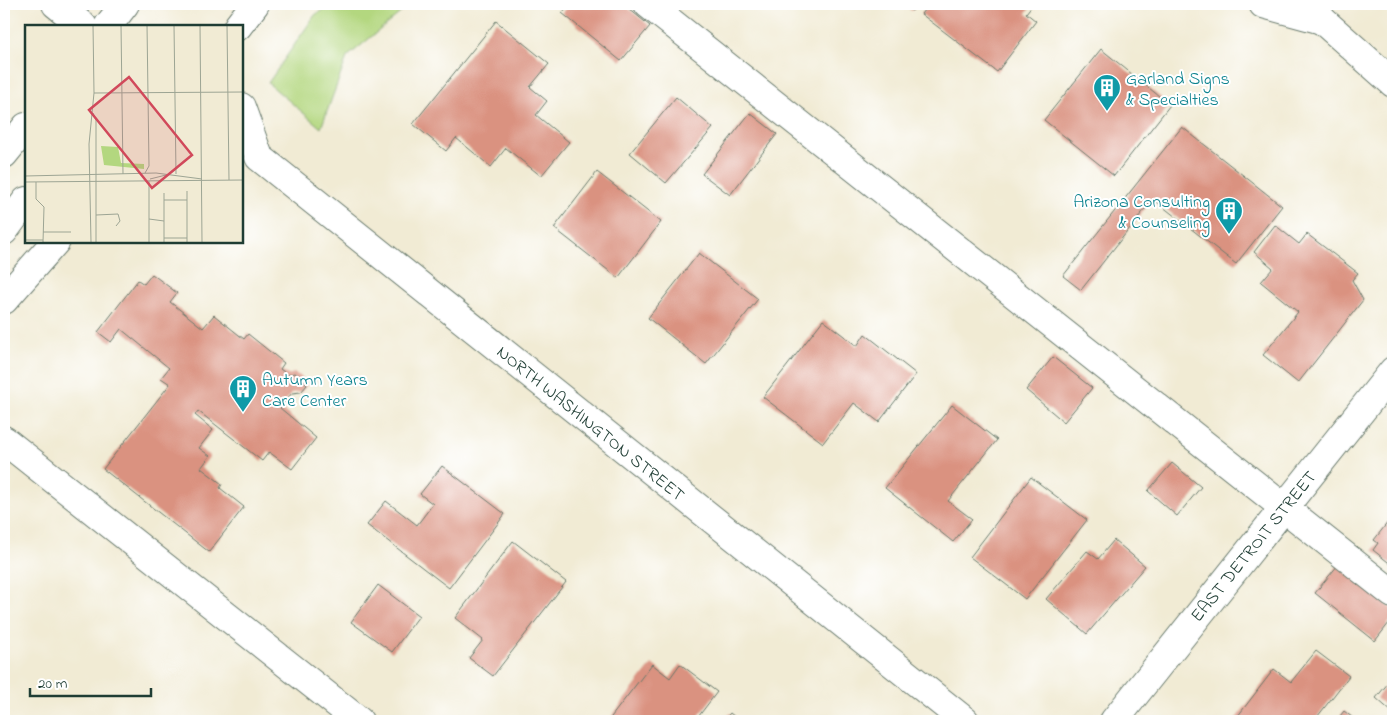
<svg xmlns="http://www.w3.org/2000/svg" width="1397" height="725" viewBox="0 0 1397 725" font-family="'Indie Flower',sans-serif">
  <rect width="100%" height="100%" fill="#fff"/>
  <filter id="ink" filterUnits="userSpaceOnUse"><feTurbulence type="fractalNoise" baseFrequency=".02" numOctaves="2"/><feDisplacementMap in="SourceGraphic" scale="10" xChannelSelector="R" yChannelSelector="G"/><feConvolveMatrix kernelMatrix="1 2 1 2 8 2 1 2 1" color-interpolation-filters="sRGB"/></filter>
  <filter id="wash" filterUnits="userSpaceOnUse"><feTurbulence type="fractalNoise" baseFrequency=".0096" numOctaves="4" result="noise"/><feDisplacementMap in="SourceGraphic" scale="20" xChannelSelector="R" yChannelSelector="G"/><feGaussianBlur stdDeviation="1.12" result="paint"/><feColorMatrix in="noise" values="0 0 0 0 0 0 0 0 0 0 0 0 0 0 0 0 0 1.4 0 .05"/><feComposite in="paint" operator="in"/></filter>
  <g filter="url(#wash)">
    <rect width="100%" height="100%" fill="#f1ebd4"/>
    <path fill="#b3d77f" stroke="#698a5a" d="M331 4H411L347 57 321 128 268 83 315 15Z"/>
    <g id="blocks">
      <g fill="#da9280">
        <path d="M570 4H623L650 26 621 61 562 13Z"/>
        <path d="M903 4H918L912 11Z"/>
        <path d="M929 4H1033L1026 13 1036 21 997 72 921 14Z"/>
        <path d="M496 21 549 64 530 87 547 101 536 115 569 142 541 176 506 148 491 167 456 138 446 151 413 124Z"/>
        <path d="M1101 49 1170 105 1114 176 1044 120Z"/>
        <path d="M676 97 713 128 666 183 630 153Z"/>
        <path d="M750 113 777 134 730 195 702 174Z"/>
        <path d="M1182 127 1282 206 1236 264 1153 199 1081 290 1063 276Z"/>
        <path d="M597 172 661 222 618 278 554 228Z"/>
        <path d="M1275 225 1299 244 1307 234 1358 273 1352 280 1363 300 1298 383 1263 355 1298 312 1261 282 1273 268 1254 252Z"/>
        <path d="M699 253 758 299 706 364 648 318Z"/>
        <path d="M152 274 177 293 170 302 203 328 214 315 244 339 248 334 284 363 280 369 288 375 294 373 302 377 307 385 301 392 292 393 280 408 316 438 292 469 269 452 262 461 198 411 195 415 213 430 199 448 210 456 201 468 222 484 220 488 244 507 209 552 103 469 170 384 161 378 169 368 121 329 111 342 98 332 138 280 144 284Z"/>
        <path d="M823 320 857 346 865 334 916 374 879 422 854 403 823 443 763 397Z"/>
        <path d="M1053 357 1092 388 1064 422 1026 390Z"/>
        <path d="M952 405 997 440 948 501 972 519 953 542 885 488Z"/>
        <path d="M1172 463 1201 487 1177 516 1148 491Z"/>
        <path d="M442 466 505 514 449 588 367 525 386 501 417 525 433 504 420 494Z"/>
        <path d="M1031 477 1087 520 1025 599 970 557Z"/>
        <path d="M1392 517 1393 518V566L1373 550 1378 543 1374 540Z"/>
        <path d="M1114 540 1145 566 1087 634 1046 599 1087 551 1098 559Z"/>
        <path d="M513 541 566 582 493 676 469 658 483 640 455 618Z"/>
        <path d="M1338 565 1393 610V618L1375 641 1315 593Z"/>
        <path d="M378 585 419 616 392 652 351 622Z"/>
        <path d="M1316 651 1349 676 1314 721H1234L1274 669 1291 682Z"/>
        <path d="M652 664 670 678 680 664 717 692 695 721H608Z"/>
        <path d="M1393 677V713L1376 698Z"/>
        <path d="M1344 711 1357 721H1336Z"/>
        <path d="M730 713 740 721H723Z"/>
      </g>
    </g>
  </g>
  <g filter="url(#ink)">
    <use href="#blocks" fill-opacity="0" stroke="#687a6c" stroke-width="1"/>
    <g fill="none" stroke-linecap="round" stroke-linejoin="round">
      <defs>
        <g id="minor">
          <path d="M56 4 83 26"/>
          <path d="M648 4 1393 594"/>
          <path d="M241 107 259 157 965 721"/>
          <path d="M4 440 359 721"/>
          <path d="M1114 721 1393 371"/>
        </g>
        <g id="major">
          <path d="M1263 4 1322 20"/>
          <path d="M1313 4 1322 20 1393 83"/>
          <path d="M108 26 125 4"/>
          <path d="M238 26 255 4"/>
          <path d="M4 154 26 127"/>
          <path d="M4 231 26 201"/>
          <path d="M4 300 56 241"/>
        </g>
      </defs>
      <use href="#minor" stroke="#687a6c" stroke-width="30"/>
      <use href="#major" stroke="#687a6c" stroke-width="30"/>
      <use href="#minor" stroke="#fff" stroke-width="28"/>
      <use href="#major" stroke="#fff" stroke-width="28"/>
    </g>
  </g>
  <defs>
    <symbol id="building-pin" viewBox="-11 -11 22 30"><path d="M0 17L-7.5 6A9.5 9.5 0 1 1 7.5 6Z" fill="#0f9aa8" stroke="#fff"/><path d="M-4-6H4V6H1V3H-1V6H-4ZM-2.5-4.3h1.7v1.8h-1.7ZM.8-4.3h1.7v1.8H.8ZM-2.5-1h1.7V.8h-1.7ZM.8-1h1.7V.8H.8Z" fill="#fff"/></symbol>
  </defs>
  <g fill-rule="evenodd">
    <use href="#building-pin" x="1091" y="72" width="32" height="43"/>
    <use href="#building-pin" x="1213" y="195" width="32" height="43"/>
    <use href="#building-pin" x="227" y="373" width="32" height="43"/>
  </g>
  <g text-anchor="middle" stroke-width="4" stroke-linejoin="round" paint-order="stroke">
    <g font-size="18" fill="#0d838f" stroke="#fff" text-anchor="start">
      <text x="1126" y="84">Garland Signs<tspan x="1126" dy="21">&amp; Specialties</tspan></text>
      <text x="1210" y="207" text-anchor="end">Arizona Consulting<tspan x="1210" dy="21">&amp; Counseling</tspan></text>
      <text x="262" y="385">Autumn Years<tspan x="262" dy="21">Care Center</tspan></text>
    </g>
    <g font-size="18" fill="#1f3d34" stroke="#fff">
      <text transform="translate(591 423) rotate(39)" y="6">NORTH WASHINGTON STREET</text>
      <text transform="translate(1253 546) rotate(-51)" y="6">EAST DETROIT STREET</text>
    </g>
  </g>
  <g transform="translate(25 25)">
    <rect width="218" height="218" fill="#f1ebd4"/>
    <path d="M76 121 93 122 96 138 119 139V144L79 140Z" fill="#b3d77f"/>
    <path fill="none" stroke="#9da594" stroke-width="1" d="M96 0 98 149M149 0 151 149M175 0 177 217M202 0 204 155M69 68 218 67M68 88 71 95V217M120 148 124 141 122 0M0 151 131 148 177 154M125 154 145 149M0 157 218 155M11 157V174L19 182 18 217M139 175H162M71 190 93 189 95 196 91 201M124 194 139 196M18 207H46M139 213H162M0 215H18M66 217 64 119 69 68 68 0M124 217V156M139 217V168M162 217V166"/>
    <path fill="#d1495b" fill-opacity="0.15" stroke="#d1495b" stroke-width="2.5" d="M104 52 167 130 127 163 64 85Z"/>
    <rect width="218" height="218" fill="none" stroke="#1f3d34" stroke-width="2.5"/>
  </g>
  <rect width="1397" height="725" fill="none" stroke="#fff" stroke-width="20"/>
  <path d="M30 688v8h121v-8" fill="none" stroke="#1f3d34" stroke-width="2.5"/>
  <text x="38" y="688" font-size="15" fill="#1f3d34" stroke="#ffffff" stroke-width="4" paint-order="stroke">20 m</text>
</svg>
